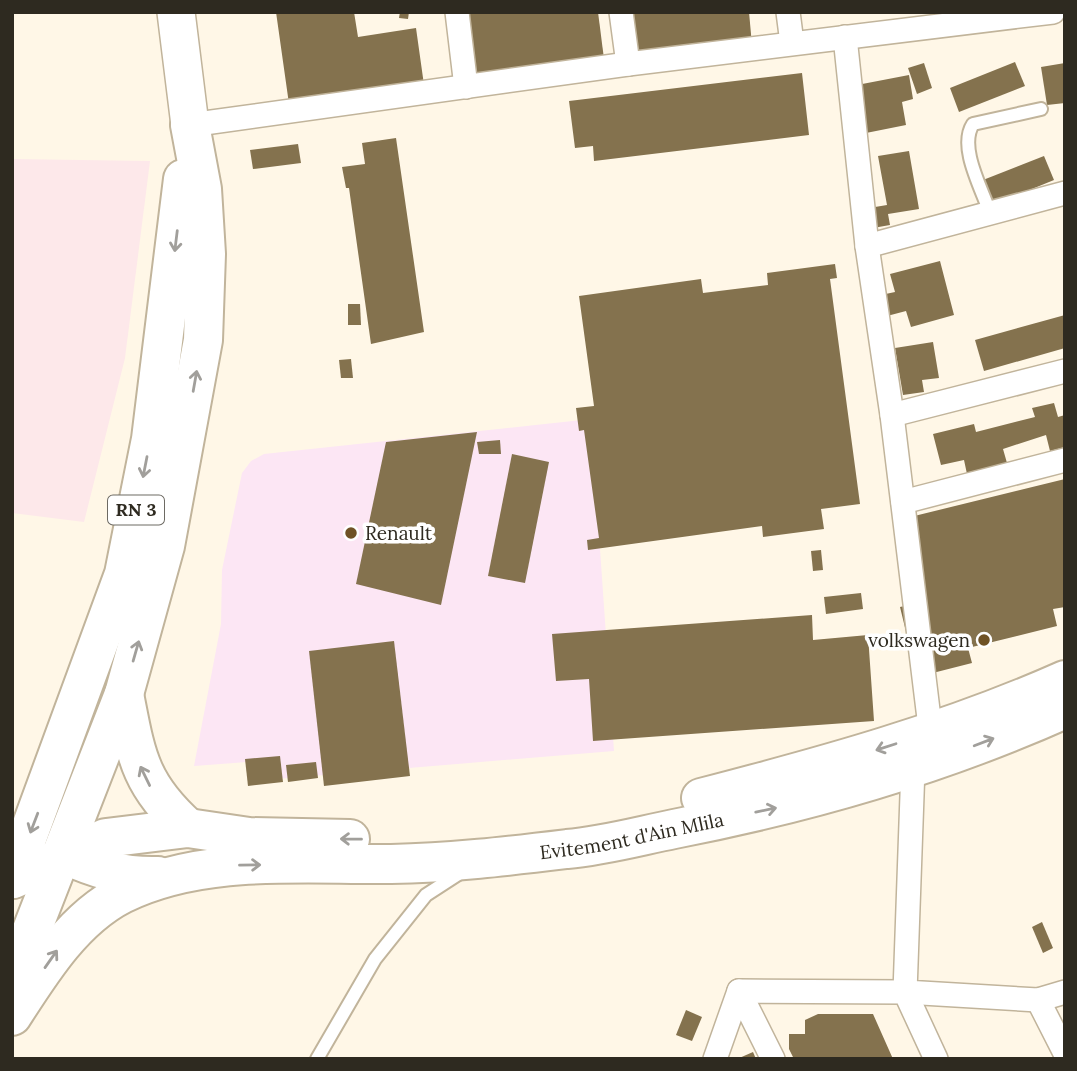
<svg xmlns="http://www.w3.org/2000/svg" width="1077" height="1071" viewBox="0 0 1077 1071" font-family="Lora,serif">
  <rect width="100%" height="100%" fill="#fff7e7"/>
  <path fill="#fce6f4" d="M591 419 614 751 264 780 261 761 194 766 221 624 222 570 242 473 251 461 264 454Z"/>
  <path fill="#fde8ea" d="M12 159 150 161 125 358 84 522 12 513Z"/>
  <g fill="#84724e">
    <path d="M276 12H354L358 37 416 28 424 85 289 104Z"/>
    <path d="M400 12H409L408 19 399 18Z"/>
    <path d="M460 12H598L604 59 469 78Z"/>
    <path d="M611 12H749L752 45 617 61Z"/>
    <path d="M1015 62 1025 86 959 112 950 88Z"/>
    <path d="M924 63 932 88 917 94 908 68Z"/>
    <path d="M1065 63V103L1047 105 1041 67Z"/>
    <path d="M802 73 809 135 594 161 593 146 575 148 569 101Z"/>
    <path d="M909 75 913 99 902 102 906 125 866 133 857 85Z"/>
    <path d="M396 138 424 332 371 344 349 188H346L342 167 365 164 362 143Z"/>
    <path d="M298 144 301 163 253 169 250 150Z"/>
    <path d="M909 151 919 209 888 214 890 225 873 228 869 208 887 205 878 156Z"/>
    <path d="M1044 156 1054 180 993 205 983 180Z"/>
    <path d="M940 261 954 315 911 327 906 311 887 316 881 295 895 292 890 274Z"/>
    <path d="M835 264 837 278 830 279 860 504 821 509 824 529 763 537 762 526 588 550 587 540 599 538 584 430 579 431 576 408 594 406 579 296 701 279 703 293 735 289 768 285 767 273Z"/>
    <path d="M348 304H360L361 325H348Z"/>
    <path d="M1065 315V348L984 371 975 340Z"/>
    <path d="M933 342 939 378 922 380 924 392 903 395 895 348Z"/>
    <path d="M351 359 353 378H341L339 360Z"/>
    <path d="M1054 403 1058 417 1065 415V447L1050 451 1046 435 1003 449 1007 463 967 474 964 460 941 465 933 434 974 424 976 432 1035 417 1032 408Z"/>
    <path d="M477 432 441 605 356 584 386 442Z"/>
    <path d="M500 440 501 454H479L477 442Z"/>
    <path d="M512 454 549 462 525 583 488 576Z"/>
    <path d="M1065 479V607L1053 609 1057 626 968 648 972 663 917 677 900 607 918 603 898 520Z"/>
    <path d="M821 550 823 570 813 571 811 551Z"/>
    <path d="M861 593 863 609 826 614 824 597Z"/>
    <path d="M812 615 813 640 868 635 874 721 593 741 589 679 556 681 552 634Z"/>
    <path d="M394 641 410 776 324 786 309 651Z"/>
    <path d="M280 756 283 782 248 786 245 759Z"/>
    <path d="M316 762 318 778 288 782 286 765Z"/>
    <path d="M1042 922 1053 948 1043 953 1032 927Z"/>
    <path d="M686 1010 702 1017 692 1041 676 1035Z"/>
    <path d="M818 1014H873L893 1059H794L789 1049V1034H805V1020Z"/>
    <path d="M753 1052 756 1059H737Z"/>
  </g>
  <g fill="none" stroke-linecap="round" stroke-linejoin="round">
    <defs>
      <g id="lane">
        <path d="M990 213C982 189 958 147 973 124L1041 109"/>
        <path d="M317 1059 375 959 426 895 463 871"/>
      </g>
      <g id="street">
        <path d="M457 12 466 87"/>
        <path d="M621 12 628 64"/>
        <path d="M788 12 792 43"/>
        <path d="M845 37 867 246 892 415 932 743"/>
        <path d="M190 125 628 64 1053 12"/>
        <path d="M867 246 1065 193"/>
        <path d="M892 415 1065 371"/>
        <path d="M903 502 1065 460"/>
        <path d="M913 767 905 992 1038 1000 1065 992"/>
        <path d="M739 991 773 1059"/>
        <path d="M1038 1000 1065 1053"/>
        <path d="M715 1059 739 991 905 992 936 1059"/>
      </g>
      <path id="primary" d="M176 12 190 125"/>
      <g id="highway">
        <path d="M124 694C136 755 139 784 188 828"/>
        <path d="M701 798C825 766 948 732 1065 680"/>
        <path d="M63 854C96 869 122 877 158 876"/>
        <path d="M12 879 124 574 151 439 183 179"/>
        <path d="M13 879 106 838 188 828 249 837 350 839"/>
        <path d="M12 981 124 694 165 546 203 340 206 254 202 189 190 125"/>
        <path id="s1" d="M12 1016C41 971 73 919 122 894 204 854 303 865 391 864 449 863 509 856 567 849 603 846 639 836 674 829 808 803 940 765 1065 709"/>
      </g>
    </defs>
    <use href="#lane" stroke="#c1b49b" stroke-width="16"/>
    <use href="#street" stroke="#c1b49b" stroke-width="26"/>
    <use href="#primary" stroke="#c1b49b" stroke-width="40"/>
    <use href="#highway" stroke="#c1b49b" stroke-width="42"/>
    <use href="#lane" stroke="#fff" stroke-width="12"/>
    <use href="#street" stroke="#fff" stroke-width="23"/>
    <use href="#primary" stroke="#fff" stroke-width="37"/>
    <use href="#highway" stroke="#fff" stroke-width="38"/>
  </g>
  <defs><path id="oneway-shaft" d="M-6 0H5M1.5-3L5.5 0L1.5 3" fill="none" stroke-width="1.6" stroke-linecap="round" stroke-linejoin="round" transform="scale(1.75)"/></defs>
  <g stroke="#a19f9b">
    <use href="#oneway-shaft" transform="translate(176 241) rotate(97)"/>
    <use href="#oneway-shaft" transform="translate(195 381) rotate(-80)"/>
    <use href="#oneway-shaft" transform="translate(145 467) rotate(101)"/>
    <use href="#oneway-shaft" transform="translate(136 651) rotate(-74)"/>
    <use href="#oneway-shaft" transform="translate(984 742) rotate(-21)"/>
    <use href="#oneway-shaft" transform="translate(886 747) rotate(162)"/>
    <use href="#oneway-shaft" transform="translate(145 776) rotate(-116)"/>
    <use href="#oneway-shaft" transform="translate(766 810) rotate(-12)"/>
    <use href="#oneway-shaft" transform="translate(34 823) rotate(111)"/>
    <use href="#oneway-shaft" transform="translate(351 839) rotate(-179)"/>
    <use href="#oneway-shaft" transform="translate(250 865) rotate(-1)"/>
    <use href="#oneway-shaft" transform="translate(51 959) rotate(-55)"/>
  </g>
  <g fill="#6f5225" stroke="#fff" stroke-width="2.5">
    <circle cx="351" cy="533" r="7"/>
    <circle cx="984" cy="640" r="7"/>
  </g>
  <g text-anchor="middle" stroke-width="7" stroke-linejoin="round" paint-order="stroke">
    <rect fill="#fff" stroke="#6d6a63" stroke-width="2" x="108" y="495.5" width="56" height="29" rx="5"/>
    <g font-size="18" font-weight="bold" fill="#2e2a20">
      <text x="136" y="516">RN 3</text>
    </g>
    <g font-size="19" fill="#2e2a20" stroke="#fff" text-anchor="start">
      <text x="365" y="540">Renault</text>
      <text x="970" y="647" text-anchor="end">volkswagen</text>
    </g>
    <g font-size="19" fill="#2e2a20" stroke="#fff">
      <text dy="7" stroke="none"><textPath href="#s1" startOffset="682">Evitement d'Ain Mlila</textPath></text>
    </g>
  </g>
  <rect width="1077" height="1071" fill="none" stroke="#2e2a20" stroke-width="28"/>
</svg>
